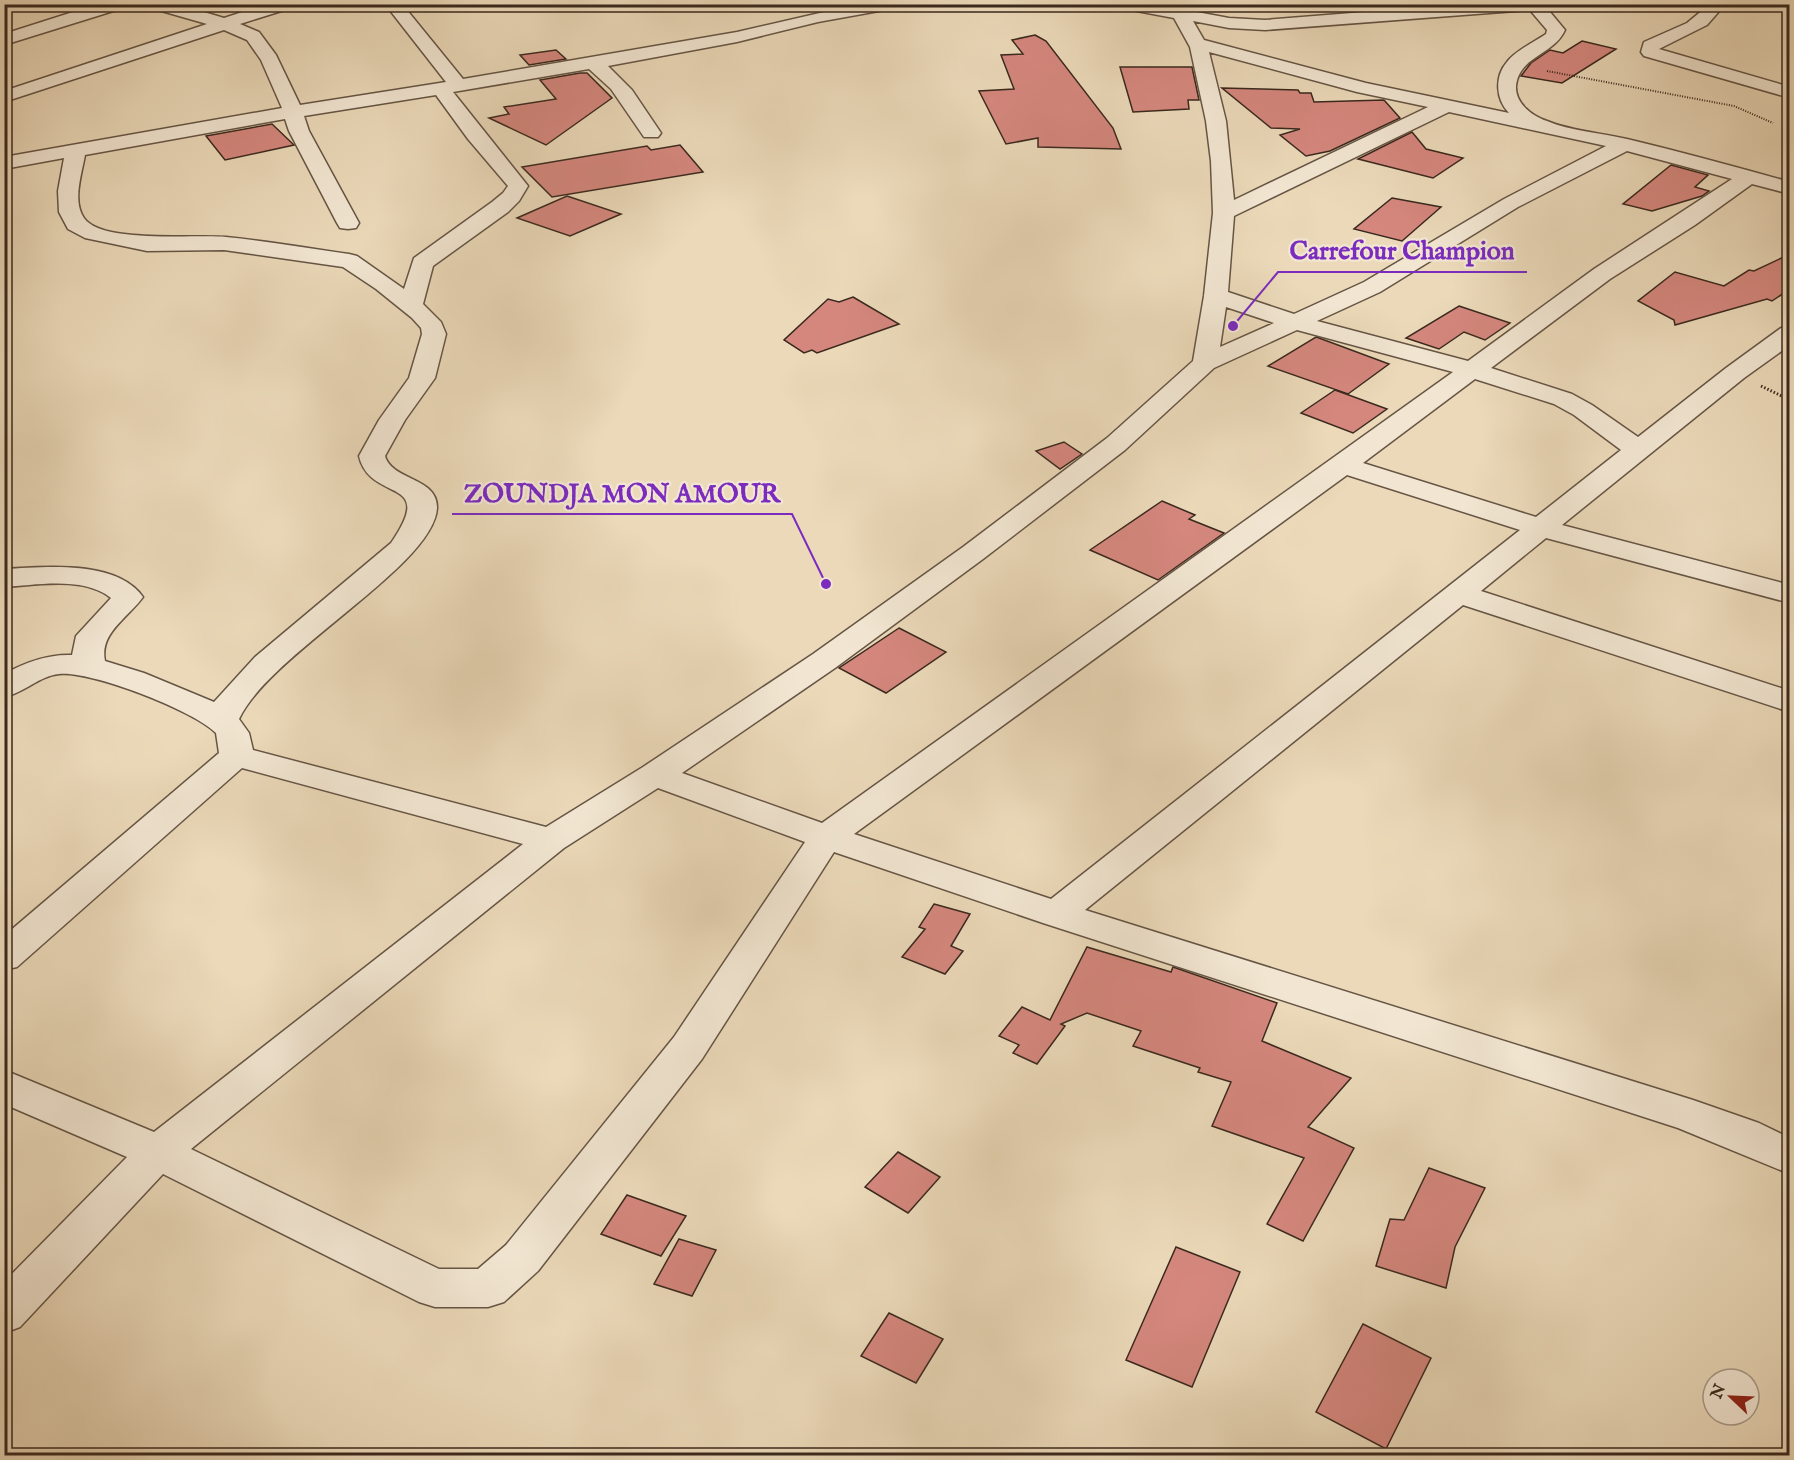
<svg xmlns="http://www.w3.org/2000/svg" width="1794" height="1460" viewBox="0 0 1794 1460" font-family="'IM FELL English',serif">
  <rect width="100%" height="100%" fill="#ebd9b9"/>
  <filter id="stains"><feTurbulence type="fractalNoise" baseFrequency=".00333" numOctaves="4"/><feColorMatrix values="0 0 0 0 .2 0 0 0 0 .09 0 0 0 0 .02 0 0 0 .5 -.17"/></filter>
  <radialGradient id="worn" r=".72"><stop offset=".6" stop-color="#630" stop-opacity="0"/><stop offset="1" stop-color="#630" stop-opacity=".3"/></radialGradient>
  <g fill="#d5877e" stroke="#3a291e" stroke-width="1.5">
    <path d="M1035 35 1046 41 1113 128 1121 149 1038 147V138L1006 144 979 91 1014 89 1001 55 1023 54 1012 40Z"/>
    <path d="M1582 41 1616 49 1562 83 1521 76 1531 63 1550 50 1563 53Z"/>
    <path d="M556 50 566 59 529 65 520 55Z"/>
    <path d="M1120 67H1192L1199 100H1188L1189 109 1133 112Z"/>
    <path d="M580 73H587L612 98 546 145 489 118 509 114 504 107 556 99 540 80Z"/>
    <path d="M1222 88 1298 90 1300 93H1311L1314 102 1384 100 1400 118 1330 151 1306 156 1280 135 1300 129 1271 128Z"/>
    <path d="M272 124 294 145 225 160 206 136Z"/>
    <path d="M1412 132 1426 149 1463 158 1433 178 1358 159Z"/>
    <path d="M680 145 703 172 552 197 522 167 647 146 651 150Z"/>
    <path d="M1671 165 1708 175 1695 187 1709 191 1702 196 1652 211 1623 204Z"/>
    <path d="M567 196 621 214 570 236 517 218Z"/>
    <path d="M1392 198 1441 207 1402 241 1354 229Z"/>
    <path d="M1790 254V289L1772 301 1767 299 1675 325 1674 320 1638 301 1675 272 1724 286 1749 270 1754 271Z"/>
    <path d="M853 297 899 324 817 353 812 350 804 353 784 340 828 299 839 302Z"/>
    <path d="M1459 306 1510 323 1485 340 1464 332 1439 349 1406 338Z"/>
    <path d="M1316 337 1319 338 1389 364 1348 394 1268 366Z"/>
    <path d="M1335 390 1387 409 1353 433 1301 413Z"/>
    <path d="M1064 442 1082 454 1060 469 1036 451Z"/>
    <path d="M1162 501 1195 515 1189 519 1224 533 1158 580 1090 550Z"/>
    <path d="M899 628 946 652 886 693 839 668Z"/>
    <path d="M934 904 970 914 951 946 963 951 945 974 902 957 925 929 919 927Z"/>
    <path d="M1087 947 1171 972 1173 967 1277 1003 1262 1041 1351 1078 1308 1127 1354 1148 1303 1241 1267 1224 1304 1158 1212 1126 1231 1082 1198 1072 1200 1068 1133 1046 1141 1031 1087 1013 1061 1024 1065 1026 1037 1064 1013 1053 1019 1045 999 1036 1022 1007 1050 1020Z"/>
    <path d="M898 1152 940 1177 908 1213 865 1187Z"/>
    <path d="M1429 1168 1485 1188 1455 1247 1446 1288 1376 1266 1390 1219 1404 1220Z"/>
    <path d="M627 1195 686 1216 661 1256 601 1234Z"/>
    <path d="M679 1239 716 1250 692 1296 654 1284Z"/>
    <path d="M1176 1247 1240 1272 1192 1387 1126 1360Z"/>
    <path d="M889 1313 943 1339 916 1383 861 1356Z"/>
    <path d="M1363 1324 1431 1358 1386 1449 1316 1412Z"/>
  </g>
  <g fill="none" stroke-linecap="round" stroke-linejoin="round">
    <defs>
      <g id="minor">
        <path d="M98 4H125L123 8 4 45V34Z"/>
        <path d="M149 4H177L224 18 267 4H293L291 8 240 24 259 32 276 55 300 105 446 82 385 4H402L463 79 737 32 859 4H898L890 9 818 22 737 42 608 66 632 90 661 133 658 137H644L611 89 589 69 453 92 528 186 519 201 508 212 433 266 423 304 441 322 446 334 435 378 405 420 385 456C392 481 438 477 437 508 434 566 269 654 239 719L249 733 253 750 546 827 643 767 813 654 963 547 1107 438 1193 361 1204 296 1213 213 1211 161 1206 121 1190 47 1174 18 1126 9 1118 4 1167 7 1166 4H1183L1186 10 1229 18 1265 20 1466 4H1546L1545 6 1565 30C1554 55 1519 56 1516 86 1515 103 1532 116 1547 121 1570 131 1602 133 1627 139 1682 152 1736 167 1790 182V194L1752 184 1695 225 1610 279 1491 368 1572 394 1592 405 1638 437 1726 368 1781 328 1790 326V345L1744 378 1562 525 1790 585V603L1546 538 1481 591 1790 691V712L1463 605 1085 910 1693 1100 1759 1123 1790 1138V1174L1678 1128 1043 923 834 852 702 1059 538 1271 504 1302 488 1307H435L419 1302 163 1174 20 1327 4 1333V1282L127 1157 4 1104V1070L154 1132 523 844 242 768 17 967 4 970V936L219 753 216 733C195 711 90 670 59 674 39 676 24 693 4 697V674C26 662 48 654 72 655L76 636 111 598C84 576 36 585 4 587V569C45 567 116 559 143 597 128 618 99 633 105 661L144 673 214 702 255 657 391 543C438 475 370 504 359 456L379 420 409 378 422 334 421 328 412 318 376 289 343 267 224 250 147 251 85 238 68 229 59 212 58 191 64 158 4 169V157L282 108 261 60 247 40 224 30 4 102V91L207 24 151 8ZM1530 10 1547 30 1546 34C1534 42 1515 51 1507 62 1494 77 1496 100 1509 113L1366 83 1204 40 1193 21 1229 28 1265 30ZM1209 52 1357 92 1428 107 1234 200 1226 121ZM436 95 468 139 508 186 503 193 492 202 414 258 404 289 357 256 349 254C308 248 267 241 226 237 197 234 102 244 84 218 72 201 82 173 85 155L285 119 289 131 337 223 340 228 348 229 356 228 359 223 309 131 304 116ZM1449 112 1606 146 1504 199 1364 282 1294 314 1228 292 1234 216ZM1627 151 1732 179 1594 269 1468 361 1317 321 1380 292 1518 207ZM1226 307 1274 323 1220 347ZM1297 330 1453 372 822 823 682 773 835 668 983 559 1125 450 1214 368ZM1475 379 1554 404 1574 415 1621 450 1536 517 1363 463ZM1347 475 1520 530 1051 899 854 834ZM658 788 805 842 674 1037 506 1245 478 1269H439L191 1149 564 848Z"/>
        <path d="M1702 4H1719L1721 9 1707 25 1659 49 1790 87V98L1644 56 1641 52 1644 42 1687 23 1704 9Z"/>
      </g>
    </defs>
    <use href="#minor" stroke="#665545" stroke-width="3"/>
    <path stroke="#3a291e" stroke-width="2" stroke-dasharray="1 1.5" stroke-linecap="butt" d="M1547 71 1734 106 1773 123"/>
    <path stroke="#3a291e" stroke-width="3" stroke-dasharray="1.5 2" stroke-linecap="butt" d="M1761 386 1790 400"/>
    <use href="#minor" fill="#f2e6d2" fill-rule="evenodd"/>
  </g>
  <path fill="none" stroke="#7b2cbf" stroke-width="2" d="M1233 326L1278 272H1527M826 584L792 514H452"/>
  <g fill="#7b2cbf" stroke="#f2e6d2" stroke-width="2">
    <circle cx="1233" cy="326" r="6"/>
    <circle cx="826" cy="584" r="6"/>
  </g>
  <g font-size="26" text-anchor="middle" font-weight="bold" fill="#7b2cbf" stroke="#f2e6d2" stroke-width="4.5" stroke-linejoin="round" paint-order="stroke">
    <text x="1402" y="259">Carrefour Champion</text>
    <text x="622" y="502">ZOUNDJA MON AMOUR</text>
  </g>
  <rect width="1794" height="1460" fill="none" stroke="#ebd9b9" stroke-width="24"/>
  <rect x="6" y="6" width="1782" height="1448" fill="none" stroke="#3a291e" stroke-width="3"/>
  <rect x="12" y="12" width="1770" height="1436" fill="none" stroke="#3a291e" stroke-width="1.5"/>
  <g transform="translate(1731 1397) rotate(293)"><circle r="28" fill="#f2e6d2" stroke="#a89a8a" stroke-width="1.5"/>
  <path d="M0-4.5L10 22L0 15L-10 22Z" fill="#8f2418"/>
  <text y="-9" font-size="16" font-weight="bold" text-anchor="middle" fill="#3a291e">N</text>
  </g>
  <rect width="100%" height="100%" filter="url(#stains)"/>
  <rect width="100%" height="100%" fill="url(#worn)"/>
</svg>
